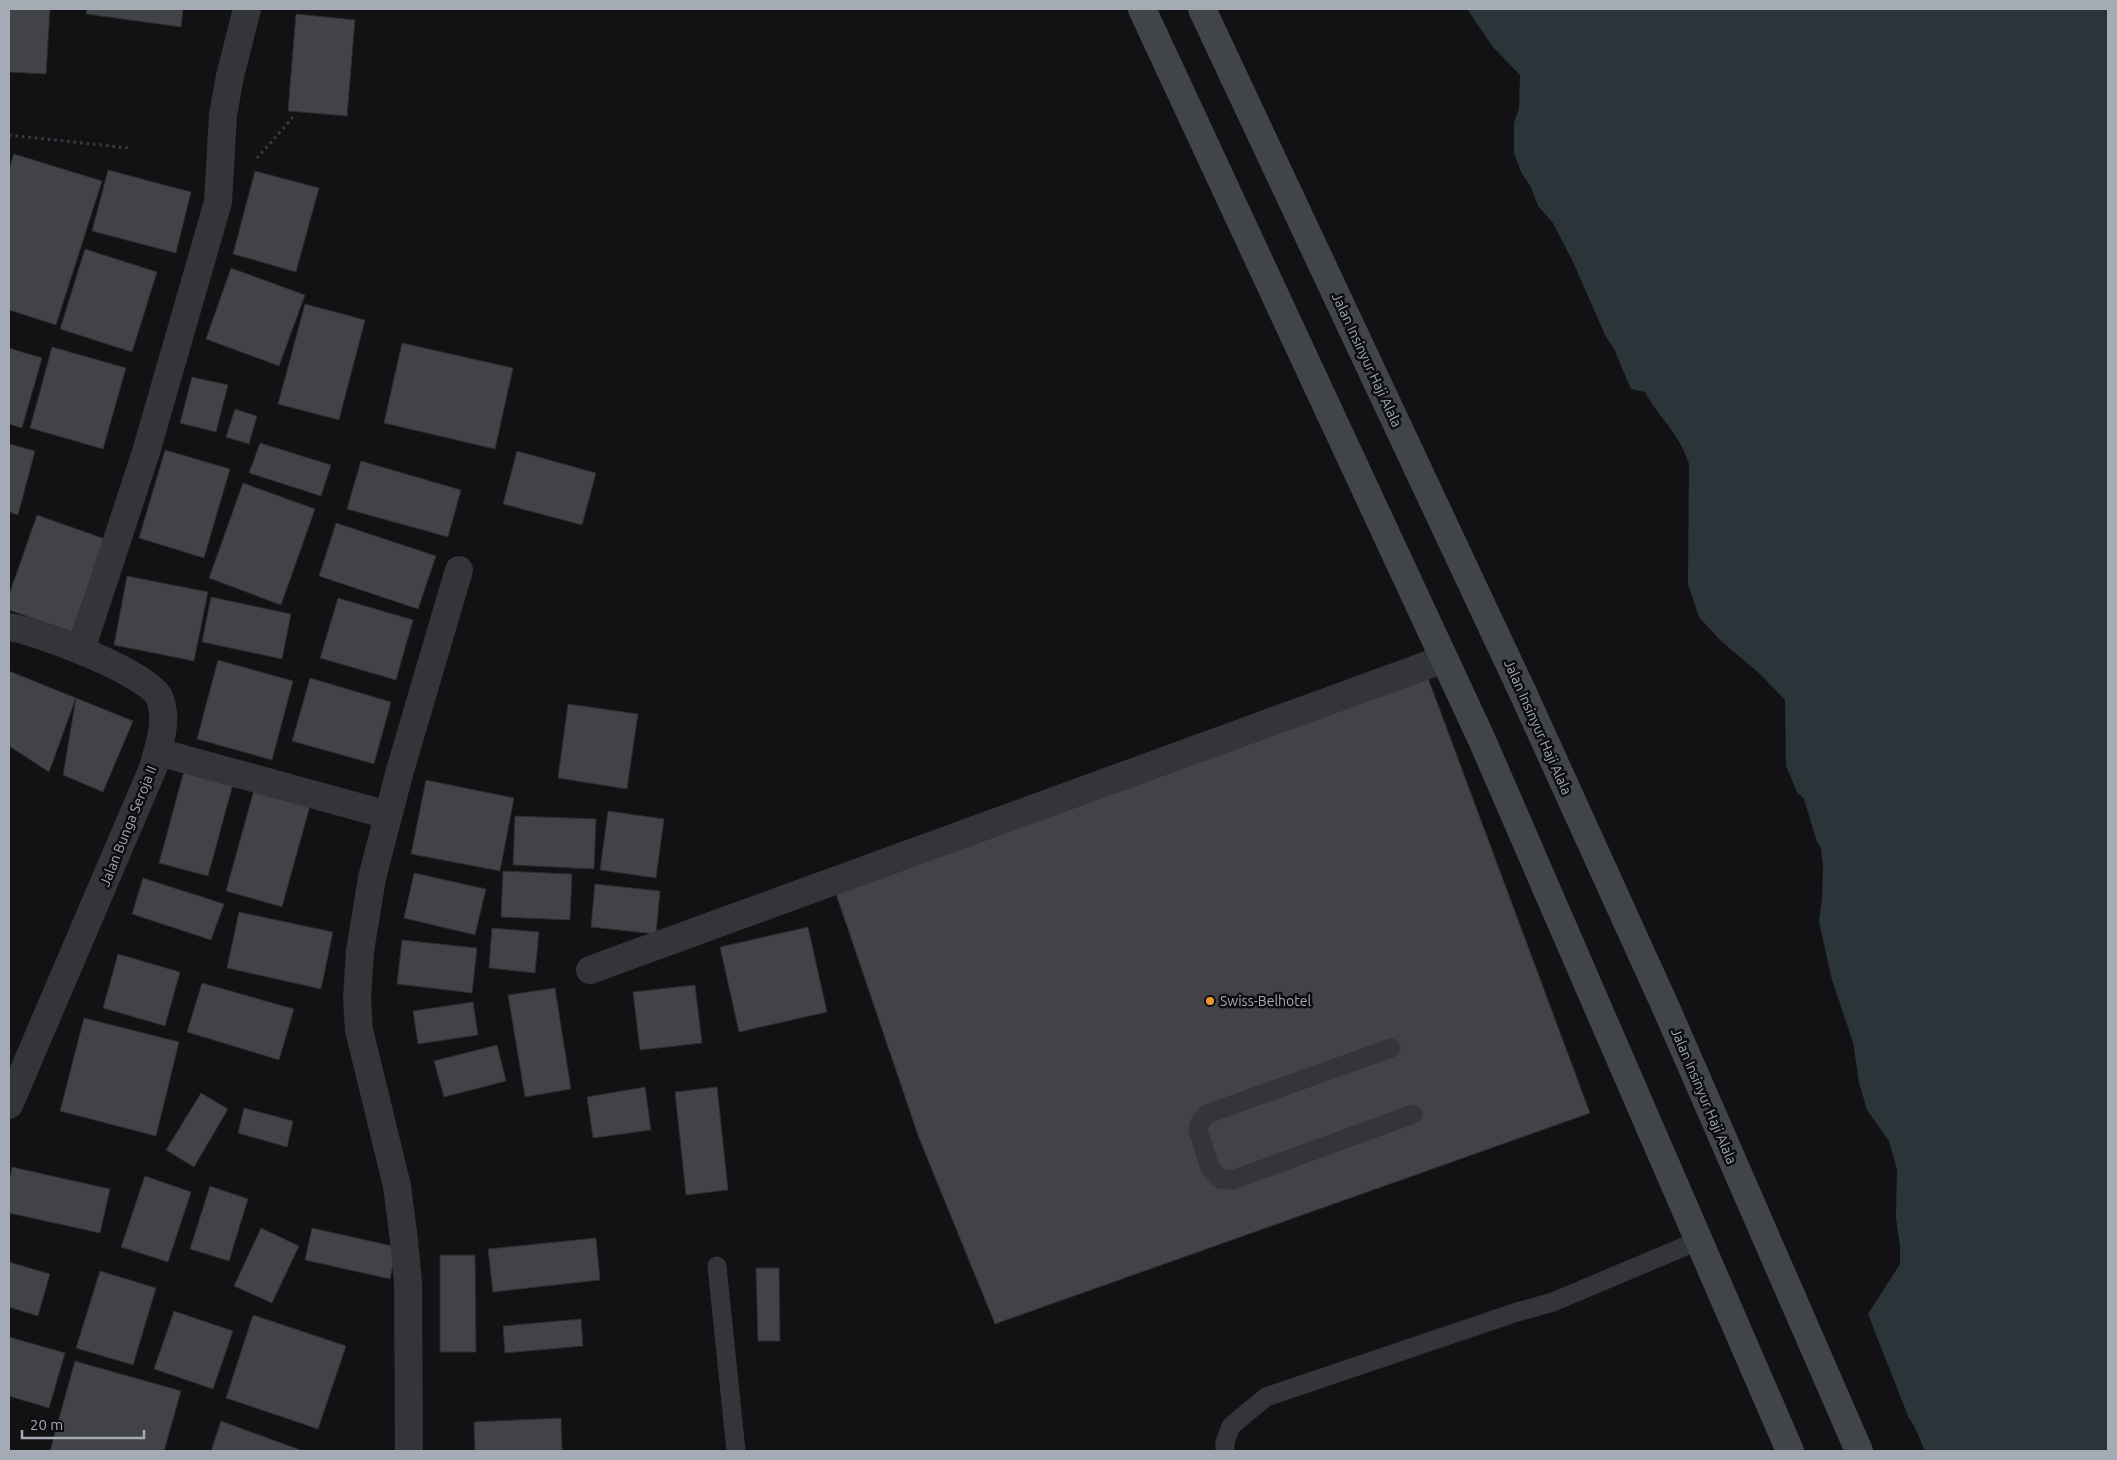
<svg xmlns="http://www.w3.org/2000/svg" width="2117" height="1460" viewBox="0 0 2117 1460" font-family="Ubuntu,sans-serif">
  <rect width="100%" height="100%" fill="#121214"/>
  <path fill="#2b3539" d="M1467 9H2108V1451H1925L1915 1428 1908 1416 1868 1314 1900 1264V1247L1896 1218 1897 1169 1889 1141 1867 1110 1859 1083 1853 1042 1832 980 1819 922 1822 898 1823 866 1821 848 1817 842 1804 799 1797 792 1786 766 1785 700 1760 674 1720 640 1699 617 1688 584 1689 464C1680 434 1659 418 1645 392L1631 389 1614 349 1605 335 1574 264 1553 223 1538 206 1531 187 1521 172 1514 153V123L1519 109 1520 75 1493 47Z"/>
  <g fill="#414347" stroke="#2c2d30">
    <path d="M9 9H50L46 74 9 72Z"/>
    <path d="M87 9H183L181 27 86 14Z"/>
    <path d="M296 14 355 20 347 116 288 111Z"/>
    <path d="M14 154 102 181 56 325 9 310V169Z"/>
    <path d="M108 170 191 192 176 253 92 231Z"/>
    <path d="M255 171 319 188 296 272 233 254Z"/>
    <path d="M85 249 157 272 132 352 60 329Z"/>
    <path d="M231 268 305 295 279 366 206 339Z"/>
    <path d="M305 304 365 320 339 420 278 404Z"/>
    <path d="M402 343 513 368 495 449 384 423Z"/>
    <path d="M52 347 126 368 103 449 30 428Z"/>
    <path d="M9 348 42 358 22 428 9 424Z"/>
    <path d="M192 377 228 385 216 432 180 423Z"/>
    <path d="M235 409 257 416 249 444 226 437Z"/>
    <path d="M260 443 331 465 321 496 249 473Z"/>
    <path d="M9 444 35 451 18 515 9 512Z"/>
    <path d="M165 450 230 469 204 558 139 538Z"/>
    <path d="M517 451 596 473 582 525 503 504Z"/>
    <path d="M361 461 461 490 448 537 347 509Z"/>
    <path d="M243 483 315 509 281 605 209 578Z"/>
    <path d="M37 515 105 539 72 632 9 610V595Z"/>
    <path d="M336 523 436 556 418 609 319 576Z"/>
    <path d="M127 576 208 592 194 661 114 645Z"/>
    <path d="M211 597 291 614 282 659 202 642Z"/>
    <path d="M338 598 413 620 396 680 320 658Z"/>
    <path d="M218 660 293 681 272 760 197 739Z"/>
    <path d="M9 671 76 698 49 772 9 746Z"/>
    <path d="M310 678 391 702 374 764 292 741Z"/>
    <path d="M1428 678 1590 1113 995 1324 919 1138 834 888Z"/>
    <path d="M76 698 133 721 103 792 63 775Z"/>
    <path d="M568 704 638 714 627 789 558 778Z"/>
    <path d="M184 771 233 784 208 876 159 863Z"/>
    <path d="M257 779 313 795 282 907 226 891Z"/>
    <path d="M426 780 514 798 500 871 411 854Z"/>
    <path d="M608 811 664 819 656 878 600 870Z"/>
    <path d="M515 816 596 819 594 869 513 865Z"/>
    <path d="M503 871 572 874 570 920 501 917Z"/>
    <path d="M414 873 486 889 475 935 404 918Z"/>
    <path d="M143 878 224 904 211 940 132 914Z"/>
    <path d="M595 884 660 891 656 934 591 927Z"/>
    <path d="M239 912 333 932 321 989 227 968Z"/>
    <path d="M808 927 827 1012 739 1032 720 947Z"/>
    <path d="M492 928 539 932 535 973 489 968Z"/>
    <path d="M402 940 477 948 472 993 397 984Z"/>
    <path d="M118 954 180 972 165 1026 103 1008Z"/>
    <path d="M202 983 294 1009 279 1060 187 1032Z"/>
    <path d="M695 985 702 1043 640 1050 633 992Z"/>
    <path d="M555 988 571 1089 525 1097 508 995Z"/>
    <path d="M473 1002 478 1035 418 1044 413 1011Z"/>
    <path d="M84 1018 179 1042 156 1136 60 1111Z"/>
    <path d="M497 1045 506 1081 444 1097 434 1061Z"/>
    <path d="M645 1087 651 1130 593 1138 587 1097Z"/>
    <path d="M717 1087 728 1190 686 1195 675 1092Z"/>
    <path d="M201 1093 228 1109 194 1167 166 1150Z"/>
    <path d="M244 1108 293 1121 287 1147 238 1133Z"/>
    <path d="M12 1167 110 1189 100 1233 9 1213V1183Z"/>
    <path d="M145 1176 191 1192 168 1262 121 1247Z"/>
    <path d="M210 1186 248 1199 229 1261 190 1249Z"/>
    <path d="M261 1228 299 1246 272 1303 234 1286Z"/>
    <path d="M312 1228 397 1247 390 1279 305 1260Z"/>
    <path d="M596 1238 600 1280 493 1292 488 1249Z"/>
    <path d="M440 1255H475L476 1352H440Z"/>
    <path d="M9 1262 50 1274 38 1316 9 1307Z"/>
    <path d="M756 1268H779L780 1341H758Z"/>
    <path d="M100 1271 156 1288 133 1365 76 1348Z"/>
    <path d="M174 1311 233 1331 213 1389 154 1369Z"/>
    <path d="M253 1315 346 1346 318 1429 226 1398Z"/>
    <path d="M581 1319 583 1346 505 1353 503 1326Z"/>
    <path d="M9 1337 65 1353 49 1408 9 1396Z"/>
    <path d="M75 1361 181 1391 164 1451H50Z"/>
    <path d="M561 1418 562 1451H475L474 1422Z"/>
    <path d="M221 1421 303 1451H211Z"/>
  </g>
  <g fill="none" stroke-linecap="round" stroke-linejoin="round">
    <g stroke="#393c40" stroke-width="3" stroke-dasharray="2.5 4" stroke-linecap="butt">
      <path d="M9 135 129 148"/>
      <path d="M257 158 295 115"/>
    </g>
    <g stroke="#333539" stroke-width="19">
      <path d="M1391 1048 1207 1114 1200 1122 1198 1130 1210 1168 1220 1179 1233 1180 1413 1114"/>
      <path d="M717 1266 736 1451"/>
      <path d="M1225 1451V1442L1231 1426 1266 1397 1517 1312 1553 1302 1700 1240"/>
    </g>
    <g stroke="#333539" stroke-width="28">
      <path d="M9 627C37 631 148 673 159 697 169 720 159 745 153 768L9 1105"/>
      <path d="M81 650 146 452 218 202 223 115 230 76 247 9"/>
      <path d="M158 752 388 815"/>
      <path d="M590 970 1444 659"/>
      <path d="M409 1451 408 1282 404 1240 397 1186 359 1030 357 999 360 951 372 878 399 774 459 570"/>
    </g>
    <g stroke="#414449" stroke-width="28">
      <path d="M1142 9 1482 740 1790 1451"/>
      <path d="M1202 9 1523 693 1667 1010 1859 1451"/>
    </g>
  </g>
  <circle fill="#f0992e" stroke="#0d0d0f" stroke-width="2" cx="1210" cy="1001" r="5"/>
  <g text-anchor="middle" stroke-width="5" stroke-linejoin="round" paint-order="stroke">
    <g font-size="14" fill="#a4abb4" stroke="#0d0d0f">
      <text transform="translate(1367 360) rotate(65)" y="5">Jalan Insinyur Haji Alala</text>
      <text transform="translate(1538 727) rotate(66)" y="5">Jalan Insinyur Haji Alala</text>
      <text transform="translate(128 826) rotate(-68)" y="5">Jalan Bunga Seroja II</text>
      <text transform="translate(1704 1096) rotate(67)" y="5">Jalan Insinyur Haji Alala</text>
    </g>
    <g font-size="14" fill="#a4abb4" stroke="#0d0d0f" text-anchor="start">
      <text x="1220" y="1006">Swiss-Belhotel</text>
    </g>
  </g>
  <rect width="2117" height="1460" fill="none" stroke="#a4abb4" stroke-width="20"/>
  <path d="M22 1430v8h122v-8" fill="none" stroke="#a4abb4" stroke-width="2.5"/>
  <text x="30" y="1430" font-size="15" fill="#a4abb4" stroke="#0d0d0f" stroke-width="4" paint-order="stroke">20 m</text>
</svg>
